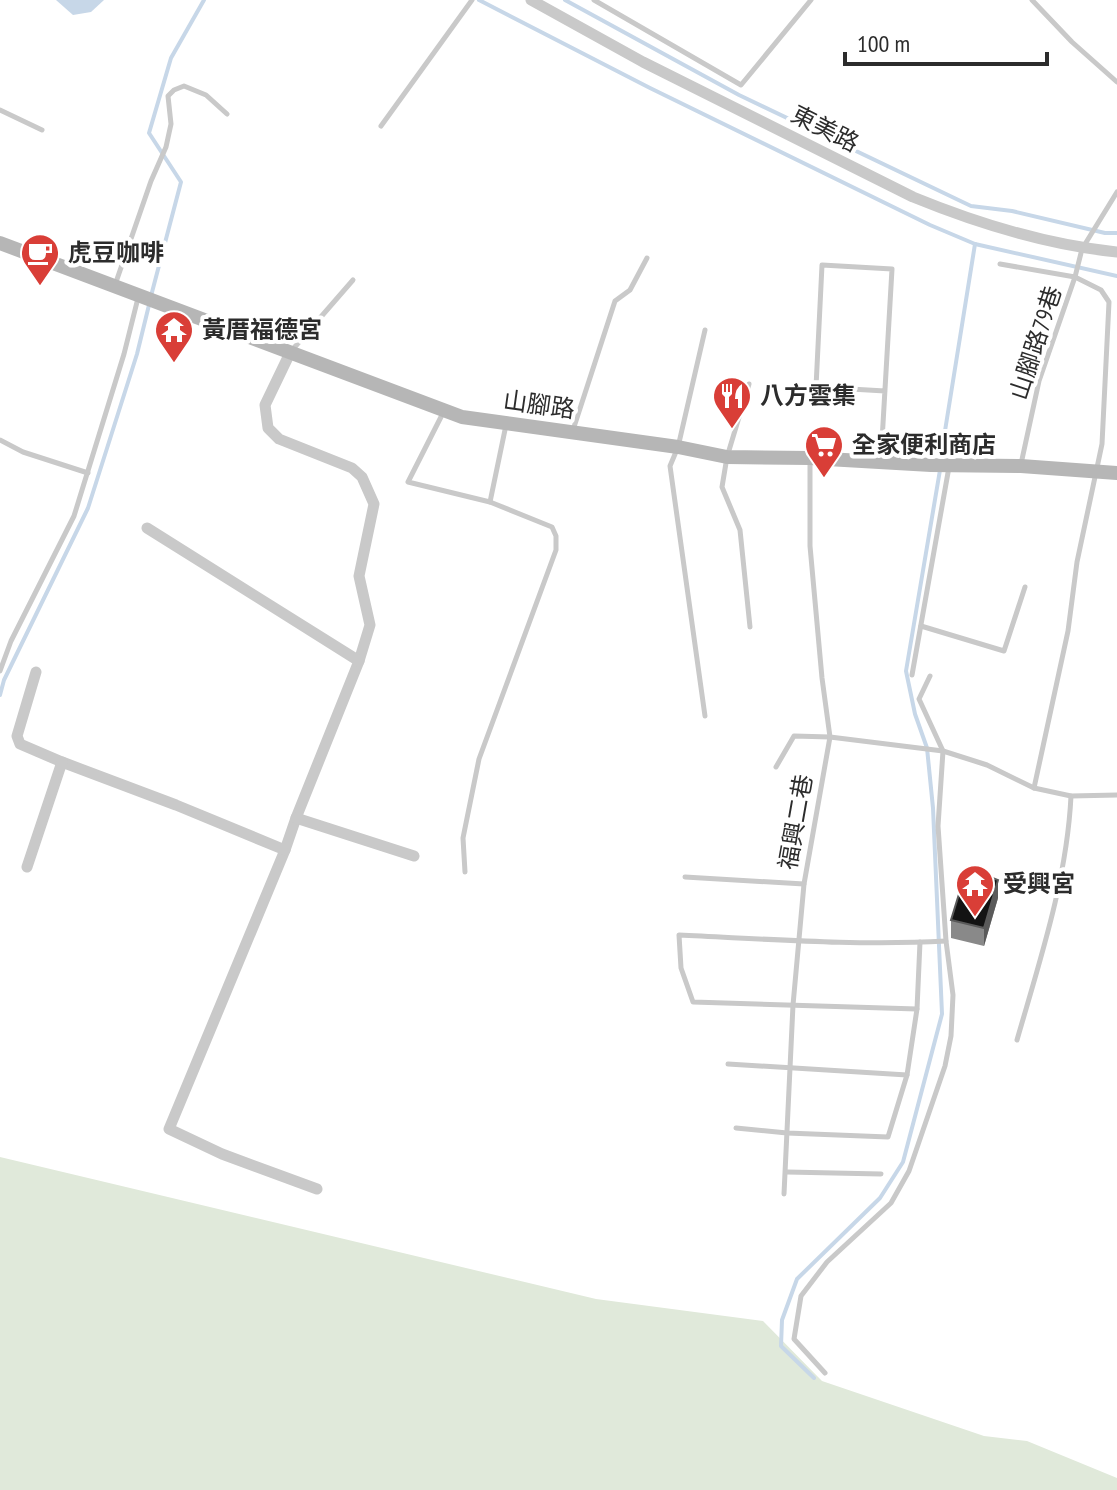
<svg xmlns="http://www.w3.org/2000/svg" width="1117" height="1490" viewBox="0 0 1117 1490" font-family="'PT Sans Narrow','Noto Sans TC',sans-serif">
  <rect width="100%" height="100%" fill="#fff"/>
  <path fill="#e0e9da" d="M0 1157 596 1299 763 1321 822 1381 984 1436 1027 1441 1117 1478V1490H0Z"/>
  <path fill="#c7d7e8" d="M56 0H104L91 12 73 15Z"/>
  <g fill="none" stroke-linecap="round" stroke-linejoin="round">
    <g stroke="#c7d7e8" stroke-width="4">
      <path d="M479 0 650 88 930 225 975 244 1117 276"/>
      <path d="M565 0 739 95 971 206 1012 211 1105 233H1117"/>
      <path d="M151 296 181 182 149 133 171 58 204 0"/>
      <path d="M940 462 975 244"/>
      <path d="M0 695 4 680 88 508 137 354 149 305"/>
      <path d="M814 1378 781 1346 782 1320 797 1279 880 1198 903 1162 942 1014 933 808 927 748 915 714 906 671 940 470"/>
    </g>
    <g stroke="#c9c9c9" stroke-width="5">
      <path d="M594 0 741 85 811 0"/>
      <path d="M1032 0 1072 42 1117 82"/>
      <path d="M0 110 42 130"/>
      <path d="M381 126 472 0"/>
      <path d="M1000 264 1075 277 1101 290 1109 302 1102 444 1077 562 1068 631 1034 788"/>
      <path d="M115 285 151 181 166 147 171 124 168 96 174 90 184 86 206 95 227 114"/>
      <path d="M293 349 353 280"/>
      <path d="M749 384 727 457 722 487 740 530 750 627"/>
      <path d="M444 411 408 482 490 502 552 527 556 536V550L479 759 463 838 465 872"/>
      <path d="M573 430 615 301 630 290 647 258"/>
      <path d="M0 440 23 452 88 473"/>
      <path d="M881 458 892 269 822 265 816 387 885 391"/>
      <path d="M1021 464 1039 381 1075 277 1082 249 1117 192"/>
      <path d="M490 502 506 425"/>
      <path d="M921 626 1004 651 1025 587"/>
      <path d="M0 671 11 641 74 516 124 354 138 298"/>
      <path d="M912 675 949 467"/>
      <path d="M705 716 670 466 678 447 705 330"/>
      <path d="M776 767 794 736 830 737 943 751 987 765 1034 788 1071 796 1117 795"/>
      <path d="M685 877 804 884"/>
      <path d="M917 1009 693 1002 681 968 679 935C768 939 857 946 946 941"/>
      <path d="M1017 1040C1040 960 1067 879 1071 796"/>
      <path d="M728 1064 907 1075"/>
      <path d="M736 1128 787 1133 888 1137 907 1075 917 1009 920 942"/>
      <path d="M787 1172 881 1174"/>
      <path d="M784 1194 793 1005 804 884 830 737 822 678 810 546V459"/>
      <path d="M825 1373 794 1339 801 1296 827 1262 891 1203 909 1171 945 1066 951 1036 953 995 946 941 938 826 943 751 919 699 930 676"/>
    </g>
    <g stroke="#c9c9c9" stroke-width="11">
      <path d="M531 0 643 62 913 197C979 224 1047 245 1117 252"/>
      <path d="M290 353 265 405 268 428 279 439 352 468 362 477 374 504 359 576 370 625 359 661 296 818 285 850 169 1129 222 1154 317 1189"/>
      <path d="M147 528 359 661"/>
      <path d="M36 672 17 736 20 744 62 762 176 805 285 850"/>
      <path d="M296 818 414 856"/>
      <path d="M27 867 62 762"/>
    </g>
    <path stroke="#b6b6b6" stroke-width="14" d="M0 243 462 417 678 447 727 457 810 458 931 465 1021 466 1117 473"/>
  </g>
  <path fill="#898989" d="M998 898 984 946 951 938V920Z"/>
  <path fill="#5a5a5a" d="M998 880V898L984 946V928Z"/>
  <path fill="#131313" stroke="#5a5a5a" stroke-width="2" d="M967 868 998 880 984 928 951 920Z"/>
  <defs>
    <symbol id="cafe-pin" viewBox="-11 -11 22 30"><path d="M0 17L-7.5 6A9.5 9.5 0 1 1 7.5 6Z" fill="#d93e37" stroke="#fff"/><path d="M-5.5-4.5H6V0H3Q3 3.5 0 3.5H-2.5Q-5.5 3.5-5.5 0ZM3-3.2v2h1.7v-2ZM-6 4.5H4V6H-6Z" fill="#fff"/></symbol>
    <symbol id="temple-pin" viewBox="-11 -11 22 30"><path d="M0 17L-7.5 6A9.5 9.5 0 1 1 7.5 6Z" fill="#d93e37" stroke="#fff"/><path d="M0-6L5-2H3V0L6.5 2.5H4V6H1.5V3h-3V6H-4V2.5H-6.5L-3 0V-2H-5Z" fill="#fff"/></symbol>
    <symbol id="restaurant-pin" viewBox="-11 -11 22 30"><path d="M0 17L-7.5 6A9.5 9.5 0 1 1 7.5 6Z" fill="#d93e37" stroke="#fff"/><path d="M-5-6h1v4h1v-4h1v4h1v-4h1v5L-1.5 .5V6h-2V.5L-5-1ZM5-6V6H3V1.5H1.5Q1.5-4 5-6Z" fill="#fff"/></symbol>
    <symbol id="supermarket-pin" viewBox="-11 -11 22 30"><path d="M0 17L-7.5 6A9.5 9.5 0 1 1 7.5 6Z" fill="#d93e37" stroke="#fff"/><path d="M-6-5.5h2.5l.6 2H6L4.5 2H-2.5L-4.4-4H-6ZM-1.5 3.2a1.3 1.3 0 1 0 .1 0ZM3 3.2a1.3 1.3 0 1 0 .1 0Z" fill="#fff"/></symbol>
  </defs>
  <g fill-rule="evenodd">
    <use href="#cafe-pin" x="18" y="231" width="44" height="60"/>
    <use href="#temple-pin" x="152" y="308" width="44" height="60"/>
    <use href="#restaurant-pin" x="710" y="374" width="44" height="60"/>
    <use href="#supermarket-pin" x="802" y="423" width="44" height="60"/>
    <use href="#temple-pin" x="953" y="862" width="44" height="60"/>
  </g>
  <g text-anchor="middle" stroke-width="8" stroke-linejoin="round" paint-order="stroke">
    <g font-size="24" fill="#2c2c2c" stroke="#fff">
      <text transform="translate(825 129) rotate(27)" y="8">東美路</text>
      <text transform="translate(1036 343) rotate(-72)" y="8">山腳路79巷</text>
      <text transform="translate(539 405) rotate(8)" y="8">山腳路</text>
      <text transform="translate(796 822) rotate(-80)" y="8">福興二巷</text>
    </g>
    <g font-size="24" font-weight="bold" fill="#2c2c2c" stroke="#fff" text-anchor="start">
      <text x="68" y="261">虎豆咖啡</text>
      <text x="202" y="338">黃厝福德宮</text>
      <text x="760" y="404">八方雲集</text>
      <text x="852" y="453">全家便利商店</text>
      <text x="1003" y="892">受興宮</text>
    </g>
  </g>
  <path d="M845 52v12h202v-12" fill="none" stroke="#2c2c2c" stroke-width="4"/>
  <text x="857" y="52" font-size="24" fill="#2c2c2c" stroke="#ffffff" stroke-width="6" paint-order="stroke">100 m</text>
</svg>
